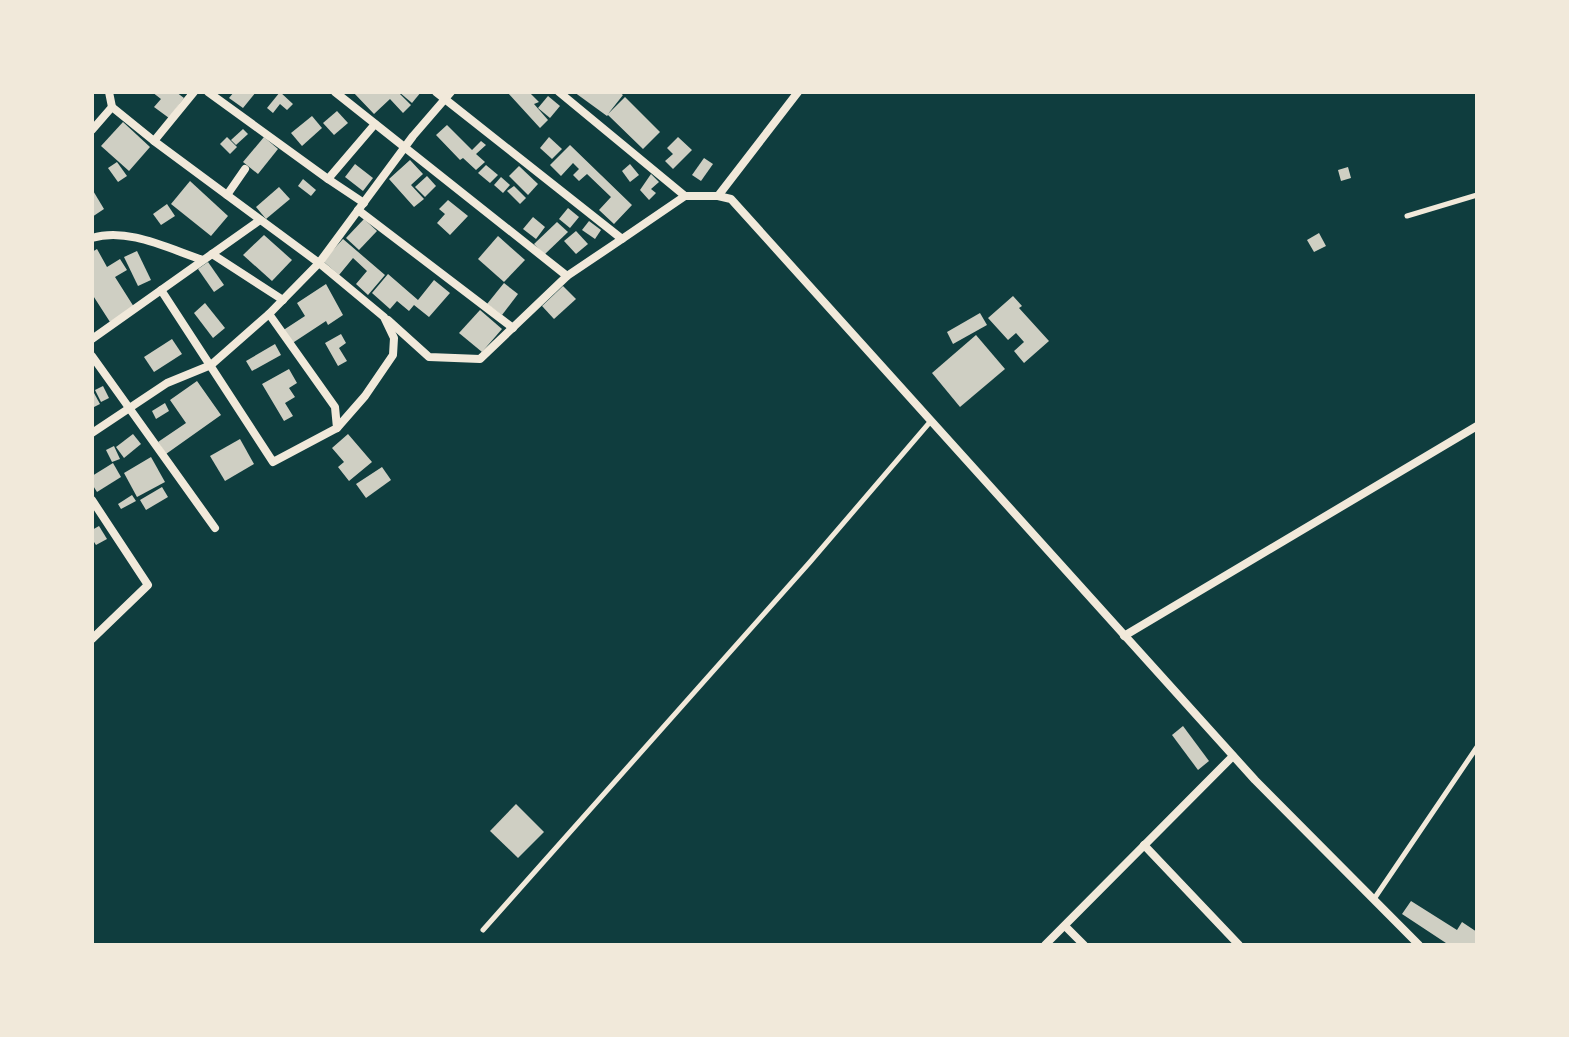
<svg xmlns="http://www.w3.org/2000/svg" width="1569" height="1037" viewBox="0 0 1569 1037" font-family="Poppins,sans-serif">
  <rect width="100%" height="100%" fill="#0f3d3e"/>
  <g fill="#cfcfc3">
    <path d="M152 92H176L184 98 169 118 154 107 161 99Z"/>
    <path d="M234 92H256L243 108 229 98Z"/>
    <path d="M280 92 293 104 287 110 280 104 273 113 267 108Z"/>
    <path d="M353 92H398L411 105 403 113 390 99 374 114Z"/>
    <path d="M399 92H421L412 103Z"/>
    <path d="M507 92H529L539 102 534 104 548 120 540 128Z"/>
    <path d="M574 92H619L623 95 608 114 625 97 660 132 643 149 608 115 607 116Z"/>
    <path d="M548 96 560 106 550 118 538 108Z"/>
    <path d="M337 111 348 123 334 135 323 123Z"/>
    <path d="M312 116 322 128 302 146 291 133Z"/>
    <path d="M123 122 150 147 129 171 101 146Z"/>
    <path d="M447 125 472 150 481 141 486 145 476 154 485 162 476 170 463 158 460 160 436 135Z"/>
    <path d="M243 129 248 134 236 145 231 140Z"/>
    <path d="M227 137 237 147 230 154 220 144Z"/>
    <path d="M264 137 278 149 258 174 243 162Z"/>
    <path d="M549 137 562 149 552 159 540 148Z"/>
    <path d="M678 137 692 150 673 169 665 161 673 154 667 148Z"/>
    <path d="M570 145 632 205 614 224 599 210 611 197 587 174 579 181 573 175 579 169 573 163 561 176 550 165Z"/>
    <path d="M704 158 713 164 701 181 692 175Z"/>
    <path d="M410 160 423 174 411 185 424 199 414 207 389 179Z"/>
    <path d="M117 162 127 176 118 182 108 168Z"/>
    <path d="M355 164 373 178 363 191 345 177Z"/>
    <path d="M630 164 639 175 630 182 622 171Z"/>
    <path d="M486 165 498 175 490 183 478 173Z"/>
    <path d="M519 166 538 184 528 195 509 176Z"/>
    <path d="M1348 167 1351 178 1341 181 1338 170Z"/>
    <path d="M651 174 659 182 651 189 656 193 649 200 640 190Z"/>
    <path d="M427 176 436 186 425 197 415 187Z"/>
    <path d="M501 177 510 185 503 193 494 185Z"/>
    <path d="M303 179 316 190 311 196 298 186Z"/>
    <path d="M190 181 228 216 211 236 171 204Z"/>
    <path d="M514 186 526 198 520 204 507 191Z"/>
    <path d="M279 187 290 199 266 219 256 207Z"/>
    <path d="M92 189 104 209 92 217Z"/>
    <path d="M448 200 468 216 450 235 437 223 445 214 439 209Z"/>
    <path d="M167 204 175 216 161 225 153 214Z"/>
    <path d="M568 208 579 217 570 228 559 219Z"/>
    <path d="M533 217 545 227 536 239 523 229Z"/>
    <path d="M364 219 377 231 359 250 346 238Z"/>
    <path d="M589 221 601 230 595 239 582 230Z"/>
    <path d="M557 222 568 232 544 255 534 244Z"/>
    <path d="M576 231 588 244 576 254 564 241Z"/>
    <path d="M1319 233 1326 246 1314 252 1307 240Z"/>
    <path d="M264 235 292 260 272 281 243 255Z"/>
    <path d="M498 236 525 260 504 282 478 259Z"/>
    <path d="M343 239 385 275 368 295 356 284 367 271 353 258 339 275 323 261Z"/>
    <path d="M97 249 107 267 120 259 127 270 115 277 134 307 110 322 92 294V252Z"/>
    <path d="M137 251 151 280 138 286 124 257Z"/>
    <path d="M208 262 224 285 214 292 198 269Z"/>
    <path d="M388 274 418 300 434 280 450 293 429 317 414 305 409 311 397 301 390 309 372 293Z"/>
    <path d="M504 283 518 294 502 315 487 304Z"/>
    <path d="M326 284 343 315 328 325 326 321 291 344 282 331 305 316 297 303Z"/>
    <path d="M563 286 576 299 554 319 542 306Z"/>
    <path d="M1013 296 1022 306 1019 308 1049 341 1024 363 1014 351 1024 342 1016 333 1008 340 988 318Z"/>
    <path d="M205 303 225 328 213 338 194 313Z"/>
    <path d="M480 310 502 329 482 352 459 333Z"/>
    <path d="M980 313 987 325 953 344 947 332Z"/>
    <path d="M341 334 346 343 339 348 347 361 338 366 325 343Z"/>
    <path d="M976 335 1005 369 960 407 932 373Z"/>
    <path d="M172 339 182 354 154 372 144 357Z"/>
    <path d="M275 344 281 355 252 371 246 361Z"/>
    <path d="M289 369 297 383 289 388 295 397 285 403 293 416 284 421 262 384Z"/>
    <path d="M197 381 221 415 166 454 158 442 186 423 170 400Z"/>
    <path d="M103 386 109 398 101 402 95 390Z"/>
    <path d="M94 393 100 404 92 408V394Z"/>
    <path d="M165 403 169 411 156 419 152 411Z"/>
    <path d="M133 434 141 444 124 458 116 447Z"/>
    <path d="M348 434 372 462 349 481 338 467 344 462 332 448Z"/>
    <path d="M240 439 254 464 225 481 210 456Z"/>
    <path d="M114 446 120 459 112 462 106 450Z"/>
    <path d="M151 457 165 482 137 497 124 473Z"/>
    <path d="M113 463 121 477 97 492 92 484V476Z"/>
    <path d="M382 467 391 480 366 498 356 484Z"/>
    <path d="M162 487 168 497 146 510 140 500Z"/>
    <path d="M132 495 136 501 121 509 118 504Z"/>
    <path d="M99 526 107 539 96 545 92 539V530Z"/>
    <path d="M1183 726 1209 761 1198 770 1172 735Z"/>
    <path d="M516 804 544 832 518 858 490 831Z"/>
    <path d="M1411 901 1457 930 1462 922 1477 932V945H1449L1402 914Z"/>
  </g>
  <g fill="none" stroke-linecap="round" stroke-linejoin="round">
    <g stroke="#f1e9da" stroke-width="5">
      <path d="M1407 216 1477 195"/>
      <path d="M1374 899 1477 747"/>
      <path d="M483 930 810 562 930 422"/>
    </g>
    <g stroke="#f1e9da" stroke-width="8">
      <path d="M109 92 112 107 154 141"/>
      <path d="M194 92 154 141 319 263 384 317 394 338 393 355 365 396 337 428"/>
      <path d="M208 92 328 179"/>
      <path d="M335 92 567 276"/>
      <path d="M436 92 622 239 685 196"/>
      <path d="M559 92 685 196H718L798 92"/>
      <path d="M92 130 112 107"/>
      <path d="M227 195 245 169"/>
      <path d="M718 196 731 199 1255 780 1419 945"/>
      <path d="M364 203 328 179 375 124"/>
      <path d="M358 210 513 328"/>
      <path d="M92 238C128 227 169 249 203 260"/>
      <path d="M212 254 283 300"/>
      <path d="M161 290 273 462 337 428 335 407 269 314"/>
      <path d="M388 320 429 357 480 359 567 276 622 239"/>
      <path d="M92 339 260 220"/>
      <path d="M92 356 215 528"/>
      <path d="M92 433 167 383 211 365 269 314 319 263 413 136 451 92"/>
      <path d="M92 500 148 585 92 639"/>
      <path d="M1124 636 1477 426"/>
      <path d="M1144 845 1239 945"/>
      <path d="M1065 926 1084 945"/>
      <path d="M1045 945 1233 756"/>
    </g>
  </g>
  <rect width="1569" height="1037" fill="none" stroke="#f1e9da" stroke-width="188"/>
</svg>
